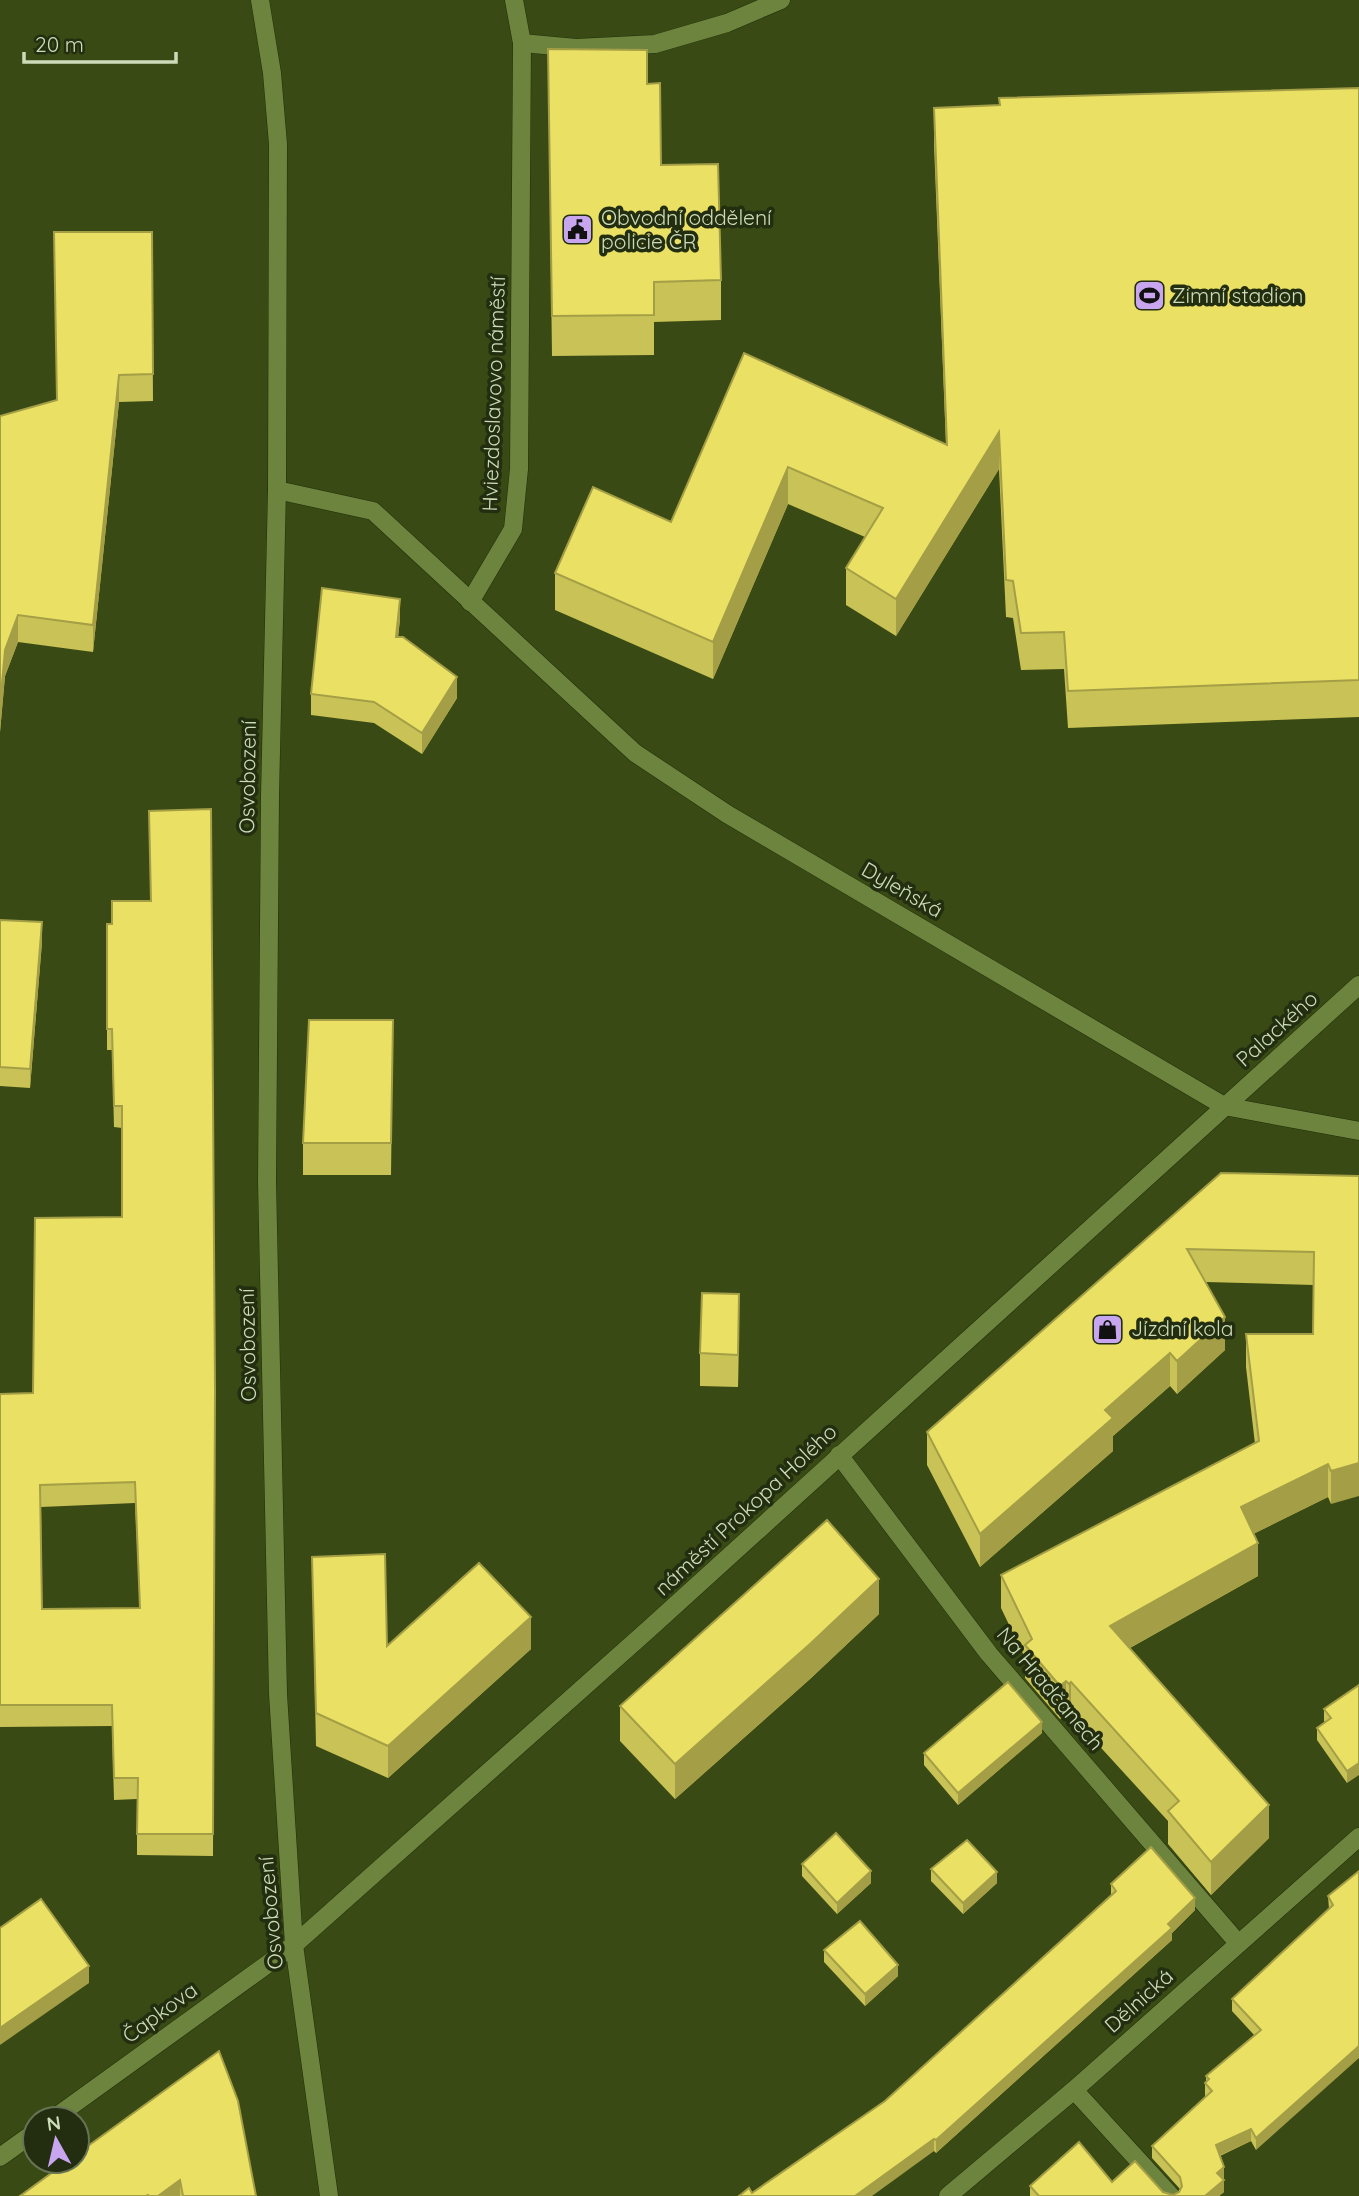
<svg xmlns="http://www.w3.org/2000/svg" width="1359" height="2196" viewBox="0 0 1359 2196" font-family="Quicksand,sans-serif">
  <rect width="100%" height="100%" fill="#394a14"/>
  <g fill="none" stroke-linecap="round" stroke-linejoin="round">
    <defs>
      <path id="lane" d="M522 43 576 48 655 44 727 23 781 0"/>
      <g id="street">
        <path d="M277 490 373 511 635 753 727 814 1224 1106 1359 1131"/>
        <path d="M470 602 513 529 519 469 522 43 514 0"/>
        <path d="M839 1455 989 1654 1238 1943"/>
        <path d="M1074 2090 1171 2196"/>
        <path d="M53 2119 294 1945 649 1629 1359 985"/>
        <path d="M0 2157 35 2132"/>
        <path d="M948 2196 1074 2090 1359 1837"/>
      </g>
      <path id="secondary" d="M260 0 272 73 278 144 277 490 270 796 267 1181 278 1694 294 1945 329 2196"/>
    </defs>
    <use href="#lane" stroke="#222e09" stroke-width="19"/>
    <use href="#street" stroke="#222e09" stroke-width="19"/>
    <use href="#secondary" stroke="#222e09" stroke-width="19"/>
    <use href="#lane" stroke="#6c843e" stroke-width="18"/>
    <use href="#street" stroke="#6c843e" stroke-width="18"/>
    <use href="#secondary" stroke="#6c843e" stroke-width="18"/>
  </g>
  <g fill="#c9c256" fill-rule="evenodd">
    <path d="M548 49 647 84 661 165 721 280V320L654 322V355L552 356Z"/>
    <path d="M1359 88V717L1068 728 1064 669 1021 670 1013 618 1006 617 999 469 896 636 846 605V568L865 537 788 504 713 679 555 610V573L671 522 744 353 946 444 934 145V108L999 105V98Z"/>
    <path d="M152 232 153 401 119 402 93 652 18 642 5 676 0 732V416L56 400Z"/>
    <path d="M400 619 398 637 457 698 422 754 374 723 311 715V694Z"/>
    <path d="M149 811 215 1390 213 1856 137 1855V1799L114 1800 112 1726 0 1727V1394L33 1393 122 1217V1128L114 1127 112 1050H107V924H112L151 901ZM135 1503 140 1608 42 1609 41 1507Z"/>
    <path d="M0 920 42 942 30 1088 0 1086Z"/>
    <path d="M393 1020 391 1175H303V1143Z"/>
    <path d="M1221 1173 1359 1176 1331 1504 1328 1497 1253 1534 1258 1576 1130 1648 1269 1838 1211 1895 1168 1844V1821L1071 1715 1069 1717 1066 1714 1060 1719 1025 1678V1658L1001 1608V1575L1255 1444 1246 1367V1334H1313L1314 1285 1206 1282 1225 1350 1177 1394 1170 1386 1113 1436V1451L980 1567 927 1465V1432Z"/>
    <path d="M739 1326 738 1387 700 1386V1353Z"/>
    <path d="M312 1557 387 1646 531 1649 388 1778 316 1746Z"/>
    <path d="M879 1614 810 1679 675 1799 620 1741V1706Z"/>
    <path d="M1359 1685 1347 1783 1317 1740V1728L1325 1722 1324 1721V1709Z"/>
    <path d="M1042 1733 958 1805 924 1765V1753Z"/>
    <path d="M802 1864 871 1883 837 1914 802 1876Z"/>
    <path d="M931 1869 997 1883 963 1914 931 1881Z"/>
    <path d="M1359 1871 1256 2150 1251 2141 1220 2156 1224 2167V2192L1219 2196H1030V2186L1112 2182 1163 2192 1173 2195 1179 2192 1180 2189 1152 2158V2146L1206 2097 1205 2096V2083L1206 2082V2076L1255 2036 1232 2011V1999L1329 1909 1328 1896Z"/>
    <path d="M1111 1884 1195 1910 1172 1933V1940L936 2153 934 2151 752 2193 885 2101 1111 1897Z"/>
    <path d="M824 1950 898 1976 865 2006 824 1962Z"/>
    <path d="M219 2051 256 2196H20Z"/>
  </g>
  <g fill="#a49e46">
    <path d="M119 375V402L93 652V625Z"/>
    <path d="M999 432V469L896 636V599Z"/>
    <path d="M788 467V504L713 679V642Z"/>
    <path d="M400 599V619L396 657V637Z"/>
    <path d="M18 615V642L5 676 0 732V706L5 650Z"/>
    <path d="M457 677V698L422 754V733Z"/>
    <path d="M42 922V942L30 1088V1069Z"/>
    <path d="M739 1294V1326L738 1387V1355Z"/>
    <path d="M1225 1317V1350L1177 1394V1361Z"/>
    <path d="M1170 1353V1386L1113 1436V1451L980 1567V1534L1105 1410Z"/>
    <path d="M1359 1463V1496L1331 1504V1471Z"/>
    <path d="M1328 1464V1497L1241 1540V1507Z"/>
    <path d="M1258 1543V1576L1110 1659V1626Z"/>
    <path d="M879 1579V1614L810 1679 675 1799V1764Z"/>
    <path d="M531 1617V1649L388 1778V1746Z"/>
    <path d="M1066 1681V1714L1060 1719V1686Z"/>
    <path d="M1071 1682V1715L1069 1717V1684Z"/>
    <path d="M1042 1722V1733L958 1805V1793Z"/>
    <path d="M1359 1763V1775L1347 1783V1771Z"/>
    <path d="M1269 1805V1838L1211 1895V1862Z"/>
    <path d="M871 1871V1883L837 1914V1903Z"/>
    <path d="M997 1872V1883L963 1914V1903Z"/>
    <path d="M1195 1898V1910L1172 1933V1940L936 2153V2140Z"/>
    <path d="M898 1965V1976L865 2006V1994Z"/>
    <path d="M89 1966V1983L0 2045V2028Z"/>
    <path d="M1359 2046V2058L1256 2150V2138Z"/>
    <path d="M1251 2129V2141L1216 2157V2145Z"/>
    <path d="M934 2139V2151L872 2196H855Z"/>
    <path d="M1224 2167V2192L1219 2196H1205L1217 2173Z"/>
    <path d="M180 2180V2196H158Z"/>
  </g>
  <g fill="#eae164" stroke="#a49e46" stroke-width="2" fill-rule="evenodd">
    <path d="M548 49 647 50V84L660 83 661 165 718 164 721 280 654 282V315L552 316Z"/>
    <path d="M1359 88V680L1068 691 1064 632 1021 633 1013 581 1006 580 999 432 896 599 846 568 883 508 788 467 713 642 555 573 593 487 671 522 744 353 947 445 934 108 1000 105 999 98Z"/>
    <path d="M54 232H152L153 374 119 375 93 625 18 615 5 650 0 706V416L57 400Z"/>
    <path d="M322 588 400 599 396 637H403L457 677 422 733 374 702 311 694Z"/>
    <path d="M211 809 215 1390 213 1834H137L138 1778H114L112 1705H0V1394L33 1393 35 1218 122 1217V1106H114L112 1029H107V924H112V901H151L149 811ZM135 1482 140 1608 42 1609 40 1485Z"/>
    <path d="M0 920 42 922 30 1069 0 1067Z"/>
    <path d="M309 1020H393L391 1143H303Z"/>
    <path d="M1221 1173 1359 1176V1463L1331 1471 1328 1464 1241 1507 1258 1543 1110 1626 1269 1805 1211 1862 1168 1811 1179 1801 1071 1682 1069 1684 1066 1681 1060 1686 1025 1645 1032 1639 1001 1575 1259 1441 1246 1334H1313L1314 1252 1187 1249 1225 1317 1177 1361 1170 1353 1105 1410 1113 1418 980 1534 927 1432Z"/>
    <path d="M702 1293 739 1294 738 1355 700 1353Z"/>
    <path d="M827 1520 879 1579 810 1644 675 1764 620 1706Z"/>
    <path d="M385 1554 387 1646 479 1563 531 1617 388 1746 316 1713 312 1557Z"/>
    <path d="M1008 1682 1042 1722 958 1793 924 1753Z"/>
    <path d="M1359 1685V1763L1347 1771 1317 1728 1331 1718 1324 1709Z"/>
    <path d="M836 1833 871 1871 837 1903 802 1864Z"/>
    <path d="M967 1840 997 1872 963 1903 931 1869Z"/>
    <path d="M1151 1847 1195 1898 1168 1924 1172 1928 936 2140 934 2139 855 2196H739L749 2188 752 2193 885 2101 1116 1891 1111 1884Z"/>
    <path d="M1359 1871V2046L1256 2138 1251 2129 1216 2145 1224 2167 1217 2173 1224 2180 1205 2196H1039L1030 2186 1079 2142 1112 2182 1135 2161 1163 2192 1173 2195 1179 2192 1182 2186 1180 2177 1152 2146 1212 2091 1205 2083 1209 2079 1206 2076 1261 2030 1232 1999 1333 1905 1328 1896Z"/>
    <path d="M41 1899 89 1966 0 2028V1928Z"/>
    <path d="M860 1921 898 1965 865 1994 824 1950Z"/>
    <path d="M219 2051 238 2101 256 2196H183L180 2180 158 2196H149L148 2195 146 2196H20L68 2161H77V2154Z"/>
  </g>
  <defs>
    <symbol id="civic-square" viewBox="-11 -11 22 22"><rect x="-9" y="-9" width="18" height="18" rx="4" fill="#c8a6ef" stroke="#232d10"/><path d="M-.6-6.5H3V-4.5H.6V-3L4-1V1h2V6H-6V1h2V-1L-.6-3ZM-1.2 2.5V6h2.4V2.5Z" fill="#111"/></symbol>
    <symbol id="stadium-square" viewBox="-11 -11 22 22"><rect x="-9" y="-9" width="18" height="18" rx="4" fill="#c8a6ef" stroke="#232d10"/><path d="M0-5a6.5 5 0 1 0 0 10a6.5 5 0 1 0 0-10ZM-3.5-1.8h7v3.6h-7Z" fill="#111"/></symbol>
    <symbol id="shop-square" viewBox="-11 -11 22 22"><rect x="-9" y="-9" width="18" height="18" rx="4" fill="#c8a6ef" stroke="#232d10"/><path d="M-5-2.5h2.3a2.7 3.5 0 0 1 5.4 0H5L5.5 6h-11ZM-1.5-2.5h3a1.5 2.3 0 0 0-3 0Z" fill="#111"/></symbol>
  </defs>
  <g fill-rule="evenodd">
    <use href="#civic-square" x="560" y="212" width="35" height="35"/>
    <use href="#stadium-square" x="1132" y="278" width="35" height="35"/>
    <use href="#shop-square" x="1090" y="1312" width="35" height="35"/>
  </g>
  <g text-anchor="middle" stroke-width="7" stroke-linejoin="round" paint-order="stroke">
    <g font-size="21" fill="#cddcb8" stroke="#232d10" text-anchor="start">
      <text x="601" y="225">Obvodní oddělení<tspan x="601" dy="24">policie ČR</tspan></text>
      <text x="1172" y="303">Zimní stadion</text>
      <text x="1131" y="1336">Jízdní kola</text>
    </g>
    <g font-size="21" fill="#cddcb8" stroke="#232d10">
      <text transform="translate(494 394) rotate(-88)" y="7">Hviezdoslavovo náměstí</text>
      <text transform="translate(248 777) rotate(-89)" y="7">Osvobození</text>
      <text transform="translate(902 890) rotate(30)" y="7">Dyleňská</text>
      <text transform="translate(1277 1029) rotate(-42)" y="7">Palackého</text>
      <text transform="translate(248 1345) rotate(-91)" y="7">Osvobození</text>
      <text transform="translate(746 1510) rotate(-43)" y="7">náměstí Prokopa Holého</text>
      <text transform="translate(1050 1689) rotate(50)" y="7">Na Hradčanech</text>
      <text transform="translate(271 1913) rotate(-95)" y="7">Osvobození</text>
      <text transform="translate(1139 2001) rotate(-42)" y="7">Dělnická</text>
      <text transform="translate(160 2013) rotate(-36)" y="7">Čapkova</text>
    </g>
  </g>
  <g transform="translate(56 2140) rotate(352)"><circle r="33" fill="#232d10" stroke="#677353" stroke-width="2"/>
  <path d="M0-5L12 26L0 18L-12 26Z" fill="#c8a6ef"/>
  <text y="-10" font-size="19" font-weight="bold" text-anchor="middle" fill="#cddcb8">N</text>
  </g>
  <path d="M24 52v10h152v-10" fill="none" stroke="#cddcb8" stroke-width="3.5"/>
  <text x="35" y="52" font-size="21" fill="#cddcb8" stroke="#232d10" stroke-width="5" paint-order="stroke">20 m</text>
</svg>
